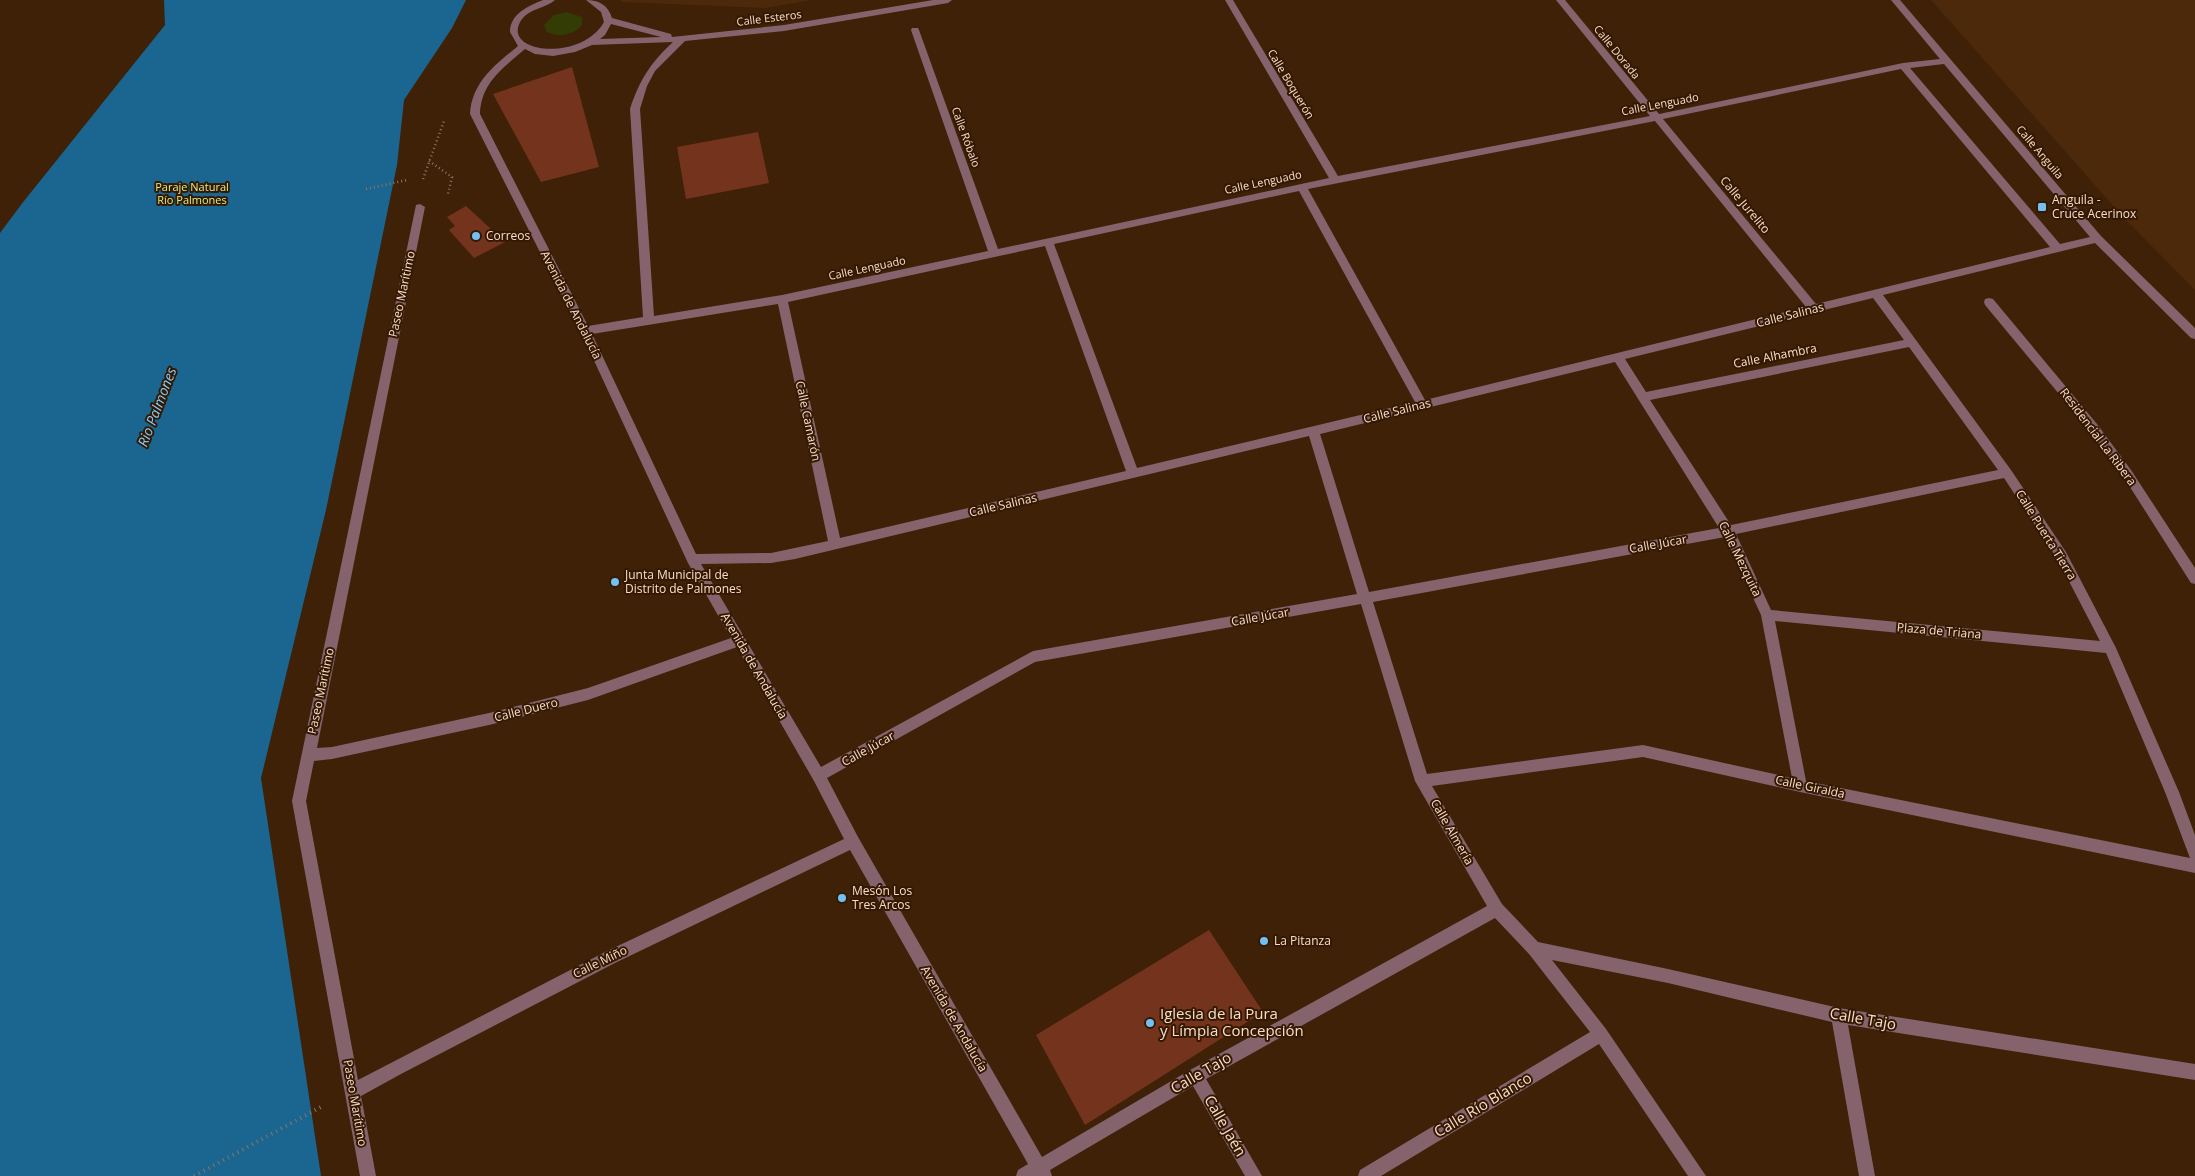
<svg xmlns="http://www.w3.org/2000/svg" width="2195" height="1176" viewBox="0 0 2195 1176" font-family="'Open Sans',sans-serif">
  <rect width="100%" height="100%" fill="#3e2107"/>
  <g fill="#4b290a">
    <path d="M620 0H812L766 8 622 2Z"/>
    <path d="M1931 0H2195V290L2125 219Z"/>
  </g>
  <path fill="#333c05" d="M567 12 582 17V25C574 35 559 38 547 32L544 25 554 15Z"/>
  <path fill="#1a6690" d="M164 0H466L452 28 404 100 397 165 326 510 261 778 321 1176H0V233L24 201 165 25Z"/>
  <g fill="#74331d">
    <path d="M572 67 599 167 541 182 493 94Z"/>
    <path d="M758 132 769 183 686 199 677 147Z"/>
    <path d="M466 206 505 242 474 258 449 230 455 226 447 217Z"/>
    <path d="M1209 930 1263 1012 1085 1125 1036 1035Z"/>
  </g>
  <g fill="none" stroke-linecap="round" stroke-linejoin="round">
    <g stroke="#90745e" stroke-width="2.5" stroke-dasharray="1 3" stroke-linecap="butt">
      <path d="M429 161 452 177 448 194"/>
      <path d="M423 179 444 121"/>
      <path d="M366 189 407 180"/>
    </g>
    <path stroke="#90745e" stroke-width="4" stroke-dasharray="1 4.5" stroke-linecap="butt" d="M194 1176 321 1107"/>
    <g fill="#84636d" fill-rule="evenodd">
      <path d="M543 0H555C546 8 531 8 522 19 498 53 581 63 604 22L601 12 586 0C599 0 608 5 612 18L671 34 672 37 784 25 933 0H952L948 3 784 31 685 41 655 71 647 86 640 109 654 316 782 295 988 251 911 30 912 28H918L919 30 998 249 1329 178 1225 0H1233L1338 176 1650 116 1556 0H1565L1659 114 1903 63 1940 59 1891 0H1900L2101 236 2195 328V339L2191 338 2095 243 1883 295 2011 470 2066 552 2116 648 2179 792 2195 835V873L1800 792 1643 757 1432 786 1502 904 1538 942 1668 969 1839 1008 2195 1064V1080L1848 1025 1875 1176H1859L1832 1022 1668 983 1552 960 1606 1029 1706 1176H1688L1599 1044 1381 1176H1358L1360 1170 1590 1032 1529 954 1495 918 1206 1079 1262 1176H1245L1193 1086 1050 1170 1052 1176H1016L1018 1170 1028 1164 850 850 615 963 401 1074 361 1096 376 1176H360L292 801 416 205 420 204 425 207 317 748 332 747 489 713 588 688 731 638 688 563 584 339 470 114C472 82 495 65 518 46L510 32C510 14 528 6 543 0ZM611 24 661 37 600 39 605 35ZM673 42C651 62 639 81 630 109L643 317 588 326 480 114C481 83 503 68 525 49L535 54 553 56 575 52 592 45ZM1944 64 2090 237 2060 244 1910 68ZM1901 69 2050 247 1816 304 1663 119ZM1655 121 1806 307 1425 400 1308 189ZM1299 191 1415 402 1137 468 1054 244ZM1045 246 1126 471 840 538 788 302ZM1873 298 1904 340 1646 392 1625 359ZM778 304 828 541 771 553 696 554 592 334ZM1909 347 1998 470 1731 525 1650 400ZM1615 362 1719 528 1369 592 1320 434ZM1309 436 1357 594 1033 651 821 767 701 564 771 563 795 559ZM2004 478 2058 560 2100 641 1771 610 1736 534ZM1725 537 1761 615 1792 778 1643 745 1427 774 1373 602ZM1361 604 1415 781 1487 906 1190 1070 1042 1157 858 837 827 778 1035 662ZM1775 621 2106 653 2165 792 2190 858 1806 781ZM737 647 814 781 844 839 605 952 358 1080 306 801 314 761 332 759 489 725 588 700Z"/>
      <path d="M1989 298 1993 299 2097 424 2131 470 2195 568V584L2191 583 2123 476 2089 430 1985 305 1984 302 1985 299Z"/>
    </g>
  </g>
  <g fill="#72c1f5" stroke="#341800" stroke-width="2">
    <rect x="2037" y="202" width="10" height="10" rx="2.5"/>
    <circle cx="476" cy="236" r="5"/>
    <circle cx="615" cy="582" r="5"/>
    <circle cx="842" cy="898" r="5"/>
    <circle cx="1264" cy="941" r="5"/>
    <circle cx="1150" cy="1023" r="5"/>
  </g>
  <g text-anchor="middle" stroke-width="4" stroke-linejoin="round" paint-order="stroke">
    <g font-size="11" fill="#f7decc" stroke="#341800">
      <text transform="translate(769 18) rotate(-7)" y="4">Calle Esteros</text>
      <text transform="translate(1617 52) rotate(51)" y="4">Calle Dorada</text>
      <text transform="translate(1291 84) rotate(59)" y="4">Calle Boquerón</text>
      <text transform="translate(1660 104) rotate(-11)" y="4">Calle Lenguado</text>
      <text transform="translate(966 137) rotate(70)" y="4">Calle Róbalo</text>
      <text transform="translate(2040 152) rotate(50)" y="4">Calle Anguila</text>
      <text transform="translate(1263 182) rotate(-12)" y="4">Calle Lenguado</text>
      <text transform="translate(867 268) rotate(-12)" y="4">Calle Lenguado</text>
    </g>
    <g font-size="11" fill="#daf08b" stroke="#341800">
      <text x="192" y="191">Paraje Natural<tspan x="192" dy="13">Río Palmones</tspan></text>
    </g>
    <g font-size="12" fill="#f7decc" stroke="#341800" text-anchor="start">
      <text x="2052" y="204">Anguila -<tspan x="2052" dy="14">Cruce Acerinox</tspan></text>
      <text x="486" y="240">Correos</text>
      <text x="625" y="579">Junta Municipal de<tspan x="625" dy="14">Distrito de Palmones</tspan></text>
      <text x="852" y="895">Mesón Los<tspan x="852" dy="14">Tres Arcos</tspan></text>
      <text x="1274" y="945">La Pitanza</text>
    </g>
    <g font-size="12" fill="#f7decc" stroke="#341800">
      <text transform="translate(1745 205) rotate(50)" y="4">Calle Jurelito</text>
      <text transform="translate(402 294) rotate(-78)" y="4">Paseo Marítimo</text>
      <text transform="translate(571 305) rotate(63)" y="4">Avenida de Andalucía</text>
      <text transform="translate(1790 315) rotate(-14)" y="4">Calle Salinas</text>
      <text transform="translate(1775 356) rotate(-11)" y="4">Calle Alhambra</text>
      <text transform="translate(1397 411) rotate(-14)" y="4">Calle Salinas</text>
      <text transform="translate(808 421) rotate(78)" y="4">Calle Camarón</text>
      <text transform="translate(2098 437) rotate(53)" y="4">Residencial La Ribera</text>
      <text transform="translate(1003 505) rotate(-13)" y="4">Calle Salinas</text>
      <text transform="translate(2046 535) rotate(58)" y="4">Calle Puerta Tierra</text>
      <text transform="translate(1658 544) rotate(-10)" y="4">Calle Júcar</text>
      <text transform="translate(1740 559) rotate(64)" y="4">Calle Mezquita</text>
      <text transform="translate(1260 617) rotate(-10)" y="4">Calle Júcar</text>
      <text transform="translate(1939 631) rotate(5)" y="4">Plaza de Triana</text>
      <text transform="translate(754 666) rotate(60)" y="4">Avenida de Andalucía</text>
      <text transform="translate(321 691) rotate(-78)" y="4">Paseo Marítimo</text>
      <text transform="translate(526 710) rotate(-14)" y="4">Calle Duero</text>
      <text transform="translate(868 749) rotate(-29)" y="4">Calle Júcar</text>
      <text transform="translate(1810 787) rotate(12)" y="4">Calle Giralda</text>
      <text transform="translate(1452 832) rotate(60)" y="4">Calle Almería</text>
      <text transform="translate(600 962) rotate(-26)" y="4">Calle Miño</text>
      <text transform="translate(954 1019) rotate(60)" y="4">Avenida de Andalucía</text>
      <text transform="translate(355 1103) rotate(80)" y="4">Paseo Marítimo</text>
    </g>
    <g font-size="14" font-style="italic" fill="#81ccfe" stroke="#341800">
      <text transform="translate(157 407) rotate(-69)" y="5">Rio Palmones</text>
    </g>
    <g font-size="15" fill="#f7decc" stroke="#341800" text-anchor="start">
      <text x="1160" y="1019">Iglesia de la Pura<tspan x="1160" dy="17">y Límpia Concepción</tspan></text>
    </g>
    <g font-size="15" fill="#f7decc" stroke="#341800">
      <text transform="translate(1863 1019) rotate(10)" y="5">Calle Tajo</text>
      <text transform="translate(1201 1073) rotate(-30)" y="5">Calle Tajo</text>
      <text transform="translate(1483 1105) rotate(-31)" y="5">Calle Río Blanco</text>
      <text transform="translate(1225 1126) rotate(60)" y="5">Calle Jaén</text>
    </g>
  </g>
</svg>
